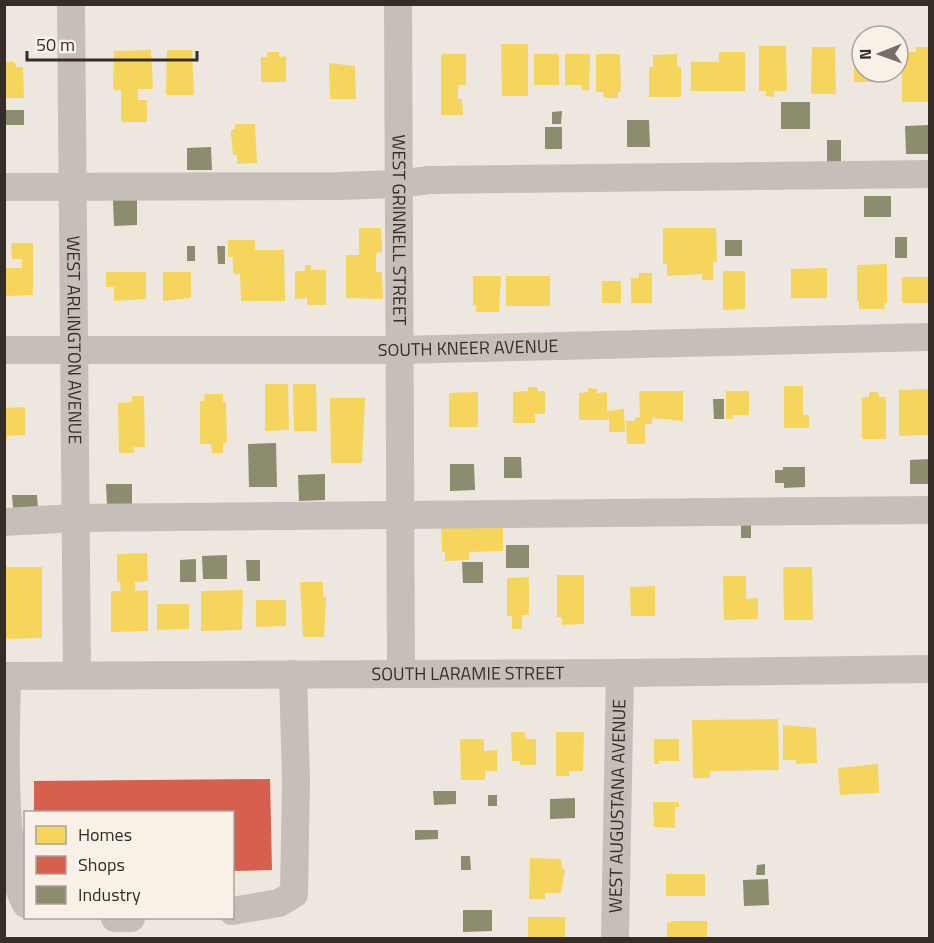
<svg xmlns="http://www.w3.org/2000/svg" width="934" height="943" viewBox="0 0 934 943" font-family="'Titillium Web',sans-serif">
  <rect width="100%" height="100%" fill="#ede7e0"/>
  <g fill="#f6d55c">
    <path d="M501 44H528V96H502Z"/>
    <path d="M759 46H786L787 91H774V97L766 96V91H759Z"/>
    <path d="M812 47H835L836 94H811Z"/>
    <path d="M916 47H930V102H902V52H916Z"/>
    <path d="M854 49H862V72H890V82H854Z"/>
    <path d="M151 50 153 89H138V100H147V122H121V90H113L114 51Z"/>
    <path d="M167 50H192L194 95H166Z"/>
    <path d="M267 52H279V57L286 56V82H261V57H267Z"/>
    <path d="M719 52H745V91H691V62H719Z"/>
    <path d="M441 54H466V85H458V99H462L463 115H441Z"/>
    <rect x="534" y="54" width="25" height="31"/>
    <path d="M565 54H590L589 90H582V85H565Z"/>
    <path d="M596 54H620L621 92H618V98H604L603 92H596Z"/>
    <path d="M677 54V67H681V97H649V67H653V55Z"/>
    <path d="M6 62H15L16 67H23L24 98H4Z"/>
    <path d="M329 63 355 66 356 99H330Z"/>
    <path d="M235 124H255L257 163 237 164V155H233L231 135V130L235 129Z"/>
    <path d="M359 228H381L382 252 376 253V272H382L383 299 346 298V255H359Z"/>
    <path d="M663 228H716L717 262H713V280H702V274L667 276V264H663Z"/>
    <path d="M228 240H255V250H284L285 301H241L240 274H233V257H228Z"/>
    <path d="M11 243H33V295L6 296 5 268H22V259H12Z"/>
    <path d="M887 264V303H884L885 309H859V302H857V265Z"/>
    <path d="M305 265H311V270H326V305H307V298L295 299V271H305Z"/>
    <path d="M827 268V298H791V269Z"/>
    <path d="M723 271H745V309L723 310Z"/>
    <path d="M106 272H146V299L114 301V287H106Z"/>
    <path d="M163 272H191V298L163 301Z"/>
    <path d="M639 273H652V303H631V278H639Z"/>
    <path d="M473 276H501L499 312H476V305H473Z"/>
    <rect x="506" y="276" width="44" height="30"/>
    <rect x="902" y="277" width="28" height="26"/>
    <rect x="602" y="281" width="19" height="22"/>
    <path d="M265 384H288L289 430 265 431Z"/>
    <path d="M293 384H316L317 431H294Z"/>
    <path d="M784 386H803V415H809V428H784Z"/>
    <path d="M528 387H537L538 391H545V414H535V423H513V392L528 391Z"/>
    <path d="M588 388 597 389V393L607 392V411L624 409 625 432H609V418L607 420H579V393L588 392Z"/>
    <path d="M930 389V435L899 436V390Z"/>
    <path d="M639 391H683V421L652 418V424H645V444H627L626 421H635V417H640Z"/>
    <path d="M726 391H749V415H732L733 419H726Z"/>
    <path d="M478 392V427H449V393Z"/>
    <path d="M869 392H878L879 397H886V439H862V397H869Z"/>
    <path d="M205 394H223V402H226L227 443H223V453H212L211 444H200V401H204Z"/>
    <path d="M132 396H144L145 447H134V453H119L118 403 132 402Z"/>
    <path d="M330 398H365L362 463H331Z"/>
    <path d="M25 407V435L7 436V440H4V408Z"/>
    <path d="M441 527H503V551L469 552V560L445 561V552H442Z"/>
    <path d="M147 553 148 581 135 582V591L148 590V631L111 632V591H121L120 582H117V554Z"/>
    <path d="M4 567H42V638L4 639Z"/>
    <path d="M783 567H812L813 620H784Z"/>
    <path d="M557 575H584V624L562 625V617H557Z"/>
    <path d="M723 576H746V599L758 598V619L724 620Z"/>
    <path d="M529 577V615H522V629H512V616H507V578Z"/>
    <path d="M300 582H323V597H326L324 637H303Z"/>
    <path d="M655 586V616H631L630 587Z"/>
    <path d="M243 590 242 630 201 631V591Z"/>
    <path d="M256 600H286V626L256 627Z"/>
    <path d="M157 604H189V629L157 630Z"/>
    <path d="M778 719 779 770 710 771V778H693L692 720Z"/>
    <path d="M783 725 816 728 817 763 796 764V760H783Z"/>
    <path d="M511 732H525V739H536V765H520V761H512Z"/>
    <path d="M556 732H584L583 771H569V776H556Z"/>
    <path d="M460 739H484V751L497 750V771H485V780H461Z"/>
    <path d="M654 739H679V761H659V764H654Z"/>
    <path d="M878 764 879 793 840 795 838 768Z"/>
    <path d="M653 802H679V807H675V828L654 827Z"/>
    <path d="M530 858 561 859 562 869H565L561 893H545V899H529Z"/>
    <rect x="666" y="874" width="39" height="22"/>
    <rect x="528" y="917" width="37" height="21"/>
    <path d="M674 921H707V938H667V923Z"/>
  </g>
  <path fill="#d6604d" d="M270 779 272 870 232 871V812H34V781Z"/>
  <g fill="#8c8c6e">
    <rect x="781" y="102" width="29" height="27"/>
    <rect x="4" y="110" width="20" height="15"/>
    <path d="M562 111 561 124H552V112Z"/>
    <path d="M627 120H649L650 147H627Z"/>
    <path d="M930 125V154H906L905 126Z"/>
    <rect x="545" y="127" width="17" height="22"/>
    <rect x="827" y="140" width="14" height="23"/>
    <path d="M211 147 212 170H187V148Z"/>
    <rect x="864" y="196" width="27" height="21"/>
    <path d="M113 200H137V225L114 226Z"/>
    <rect x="895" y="237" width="12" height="21"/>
    <rect x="725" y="240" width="17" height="16"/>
    <rect x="187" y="246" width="8" height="15"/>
    <path d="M217 246H225V264H218Z"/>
    <path d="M713 399H724V419H714Z"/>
    <path d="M276 443 277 487H249L248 444Z"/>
    <path d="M504 457H521L522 478H504Z"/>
    <path d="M930 459V484H910V460Z"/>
    <path d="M450 464H474L475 490 450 491Z"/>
    <path d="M783 467H805V487L784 488V483H775V470H783Z"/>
    <path d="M325 474V500L299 501 298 475Z"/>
    <path d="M106 484H132V506H107Z"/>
    <path d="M12 495H37L38 508H13Z"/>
    <path d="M751 517V538H741V526Z"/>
    <rect x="506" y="545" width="23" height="23"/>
    <path d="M227 555V579H203L202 556Z"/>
    <path d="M196 559V582H180V560Z"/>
    <path d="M246 560H260V581H247Z"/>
    <path d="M462 562H483V583H463Z"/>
    <path d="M433 791H456V804L434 805Z"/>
    <rect x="488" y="795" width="9" height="11"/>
    <path d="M575 798V818L550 819V799Z"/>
    <path d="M415 830H438V839L415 840Z"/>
    <path d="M461 856H470L471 870H461Z"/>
    <path d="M765 864V875H756L757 865Z"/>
    <path d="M768 879 769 905 744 906 743 880Z"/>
    <path d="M463 910H492V931L463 932Z"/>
  </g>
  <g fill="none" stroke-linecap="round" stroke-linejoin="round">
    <g stroke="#c6bfb9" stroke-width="28">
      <path id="s1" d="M71 4 77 674"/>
      <path id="s2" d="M398 4 401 674"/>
      <path d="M4 187 339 186 399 184 429 180 930 174"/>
      <path id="s3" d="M4 350H399L930 337"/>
      <path d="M4 522 75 518 930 510"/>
      <path id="s4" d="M4 676 620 673 930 669"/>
      <path d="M7 676C6 731 0 859 26 904"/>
      <path d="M232 911 279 903 294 894 296 781 293 674"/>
      <path d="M115 918H131"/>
      <path id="s5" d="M615 938 620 673"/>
    </g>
  </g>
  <g text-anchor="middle" stroke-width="6" stroke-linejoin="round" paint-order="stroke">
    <g font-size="18" fill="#362c28" stroke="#f9f1e8">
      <text dy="6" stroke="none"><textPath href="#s2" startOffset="226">WEST GRINNELL STREET</textPath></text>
      <text dy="6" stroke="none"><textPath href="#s1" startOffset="336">WEST ARLINGTON AVENUE</textPath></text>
      <text dy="6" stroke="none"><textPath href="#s3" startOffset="464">SOUTH KNEER AVENUE</textPath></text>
      <text dy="6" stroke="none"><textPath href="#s4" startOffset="464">SOUTH LARAMIE STREET</textPath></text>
      <text dy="6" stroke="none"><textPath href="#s5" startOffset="132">WEST AUGUSTANA AVENUE</textPath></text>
    </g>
  </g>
  <rect width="934" height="943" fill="none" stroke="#362c28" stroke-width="12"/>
  <rect x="24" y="811" width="210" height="108" fill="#f9f1e8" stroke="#aba29b" stroke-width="1.5"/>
  <rect x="36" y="826" width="30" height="18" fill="#f6d55c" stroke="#aba29b" stroke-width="1.5"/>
  <text x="78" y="841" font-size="18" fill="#362c28">Homes</text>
  <rect x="36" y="856" width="30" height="18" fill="#d6604d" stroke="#aba29b" stroke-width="1.5"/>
  <text x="78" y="871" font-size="18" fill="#362c28">Shops</text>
  <rect x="36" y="886" width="30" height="18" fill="#8c8c6e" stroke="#aba29b" stroke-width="1.5"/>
  <text x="78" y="901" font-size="18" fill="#362c28">Industry</text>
  <g transform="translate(880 54) rotate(269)"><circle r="28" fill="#f9f1e8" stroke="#aba29b" stroke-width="1.5"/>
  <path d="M0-4.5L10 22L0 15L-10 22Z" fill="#766d68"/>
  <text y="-9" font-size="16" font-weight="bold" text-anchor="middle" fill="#362c28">N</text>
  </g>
  <path d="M27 51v9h170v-9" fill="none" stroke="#362c28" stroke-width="3"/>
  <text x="36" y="51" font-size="18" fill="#362c28" stroke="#f9f1e8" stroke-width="4.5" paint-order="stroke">50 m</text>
</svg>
